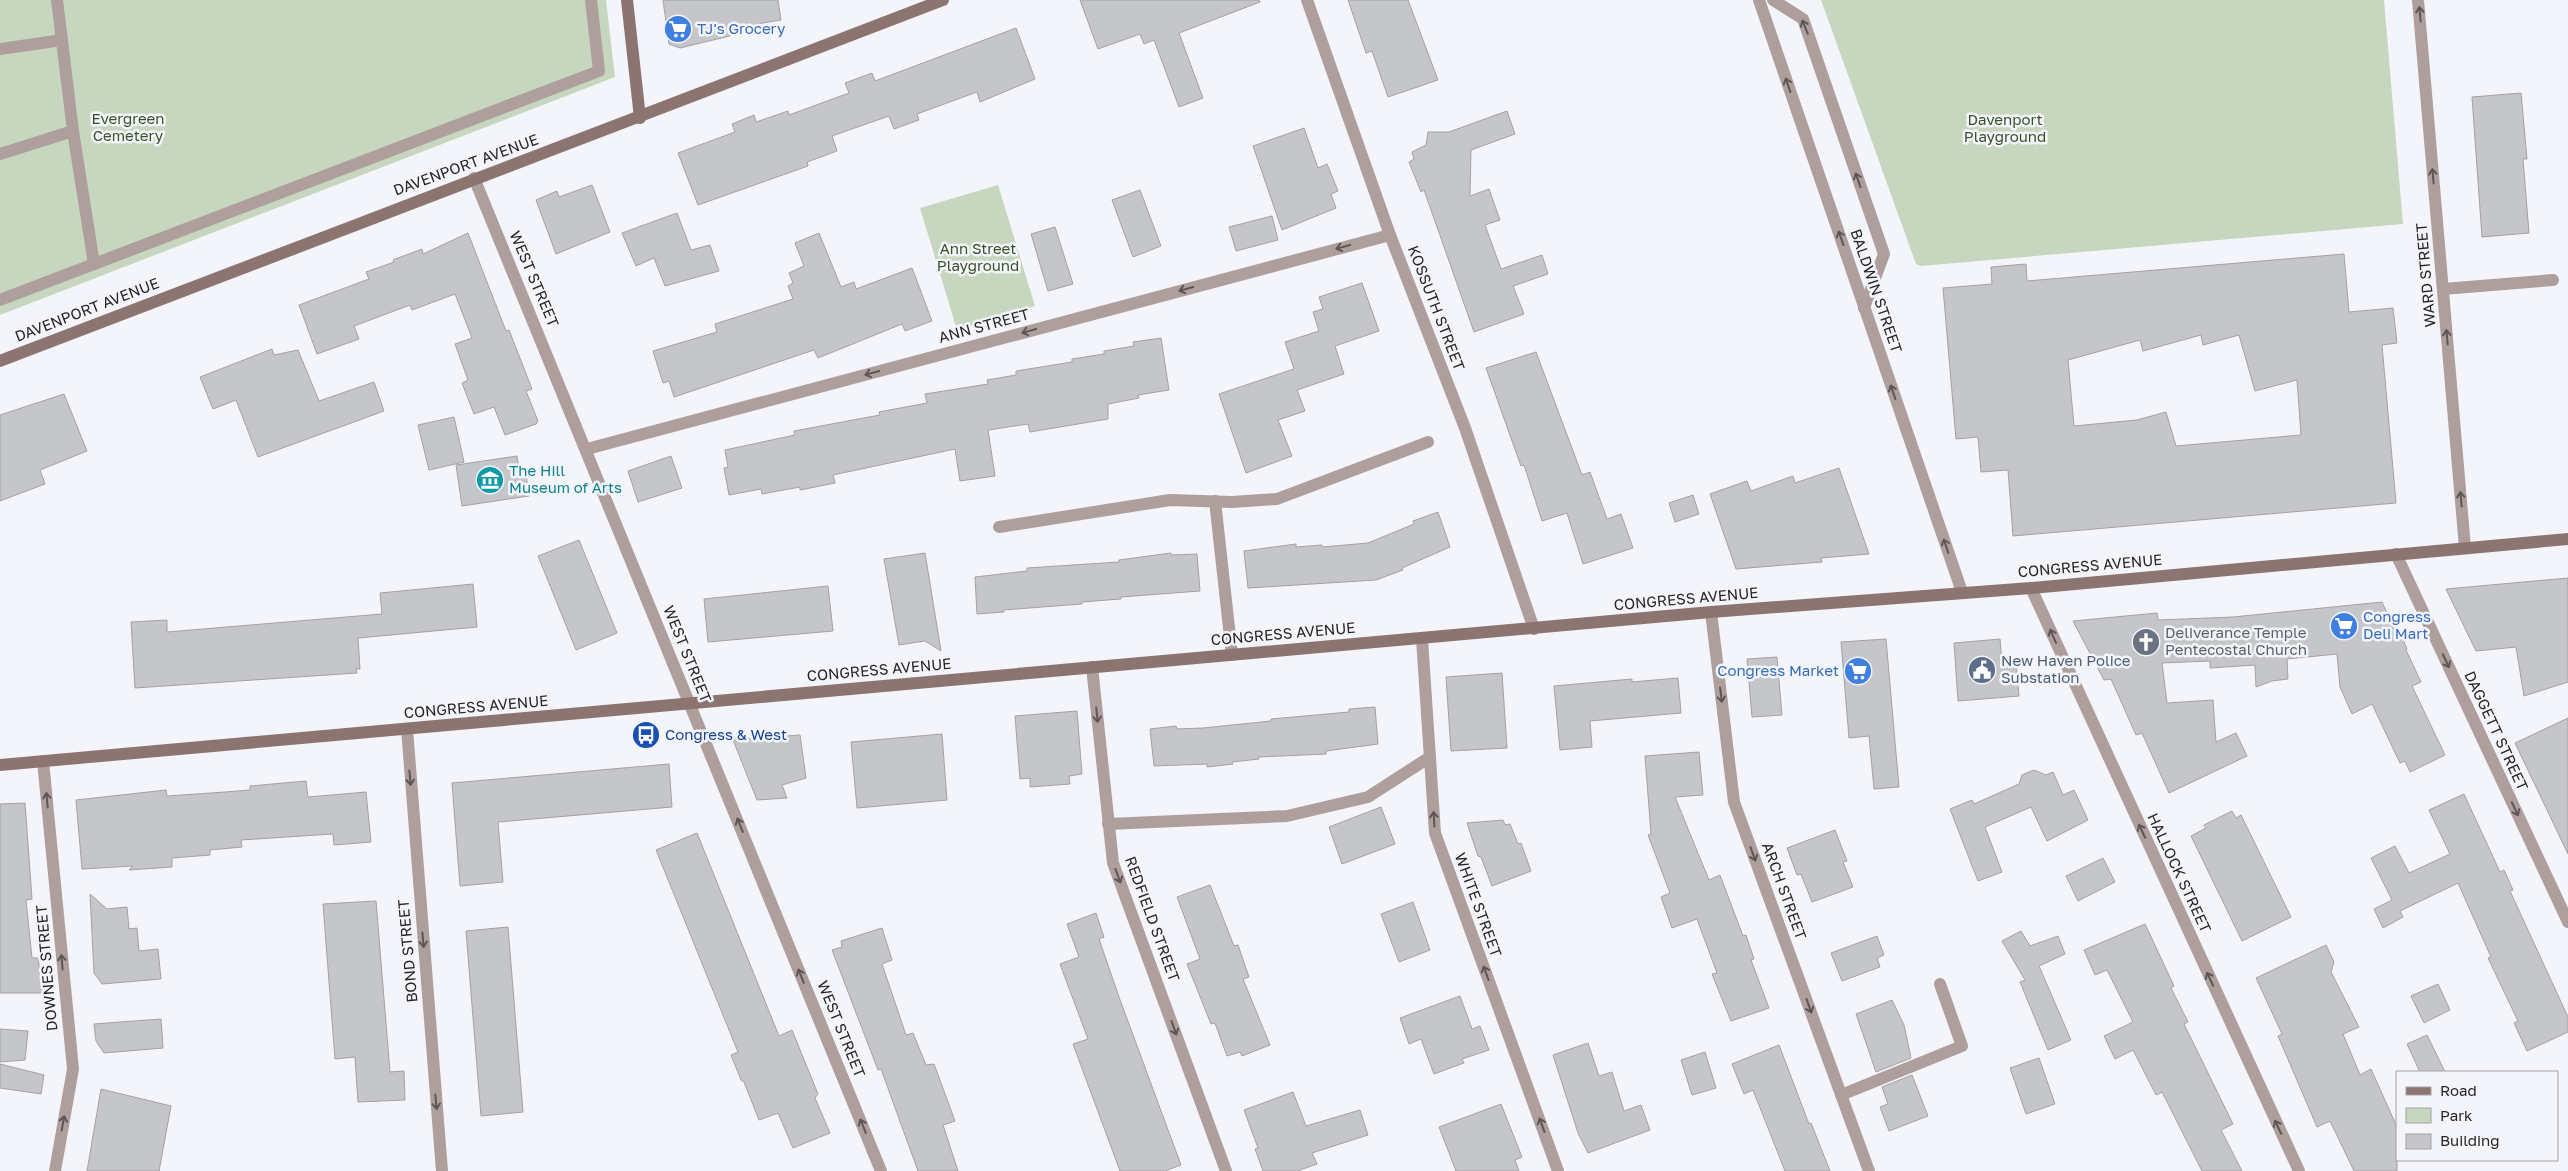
<svg xmlns="http://www.w3.org/2000/svg" width="2568" height="1171" viewBox="0 0 2568 1171" font-family="'Golos Text',sans-serif">
  <rect width="100%" height="100%" fill="#f4f5fa"/>
  <g fill="#c7d7bf">
    <path d="M0 0H606L615 77 0 315Z"/>
    <path d="M1821 0H2384L2403 224 1921 266 1916 264Z"/>
    <path d="M998 185 1035 306 957 330 920 208Z"/>
  </g>
  <g fill="#c5c6ca" stroke="#a1a1a6" fill-rule="evenodd">
    <path d="M663 0H778L781 20 757 24 742 33 680 48 669 44Z"/>
    <path d="M1080 0H1259L1260 2 1179 33 1203 98 1179 107 1154 40 1144 44 1140 34 1098 49Z"/>
    <path d="M1348 0H1408L1438 80 1388 97 1372 51 1366 53Z"/>
    <path d="M1016 28 1035 79 980 102 977 92 917 114 919 120 894 129 889 116 832 136 837 151 807 162 808 166 698 205 678 153 735 132 732 124 754 115 756 122 788 111 789 115 849 93 845 83 872 73 875 81Z"/>
    <path d="M2521 93 2527 159H2523L2529 233 2482 237 2472 97Z"/>
    <path d="M1507 111 1515 134 1471 150 1470 196 1489 189 1500 220 1485 225 1501 269 1542 255 1548 274 1513 286 1524 314 1474 332 1424 190 1421 192 1409 162 1414 159 1412 152 1426 145 1428 132H1449Z"/>
    <path d="M1304 128 1318 168 1327 164 1338 191 1331 194 1336 208 1282 230 1253 146Z"/>
    <path d="M592 185 610 232 556 254 536 200 557 191 559 197Z"/>
    <path d="M1140 190 1161 246 1133 257 1112 200Z"/>
    <path d="M677 213 691 250 710 245 719 271 665 286 654 258 636 266 622 233Z"/>
    <path d="M1272 216 1278 240 1236 251 1229 227Z"/>
    <path d="M1055 227 1073 284 1048 291 1031 234Z"/>
    <path d="M468 233 506 331 509 330 532 389 526 391 538 421 536 424 505 435 494 407 474 414 462 383 468 380 455 344 472 338 455 294 412 310 410 305 354 326 359 339 317 354 299 305 369 279 366 272 394 262 393 260 422 249 423 254Z"/>
    <path d="M819 233 841 287 854 282 856 289 912 268 932 321 905 331 902 324 818 358 814 350 674 397 669 381 663 383 653 351 717 332 715 324 793 299 788 286 793 283 789 273 804 266 795 243Z"/>
    <path d="M2344 254 2349 312 2393 308 2397 343 2382 345 2396 503 2013 536 2008 470 1981 472 1978 437 1956 439 1943 288 1992 284 1991 267 2026 264 2027 281ZM2201 335 2203 345 2239 335 2255 391 2297 380 2301 435 2176 446 2166 412 2137 420 2074 426 2068 360 2140 340 2143 351Z"/>
    <path d="M1362 283 1379 331 1335 346 1344 374 1297 390 1305 411 1278 420 1292 456 1246 473 1219 394 1294 369 1285 342 1319 331 1313 312 1323 309 1319 297Z"/>
    <path d="M1161 338 1169 390 1138 395 1139 398 1108 404V419L1030 432 1028 424 988 430 995 476 960 481 955 449 833 475 835 483 800 490V487L762 494 761 489 729 495 724 468 728 467 725 450 795 435 794 431 880 415 879 412 927 403 925 394 988 384 987 380 1016 375V371L1072 362V359L1104 354V351L1134 346 1133 342Z"/>
    <path d="M272 349 274 355 298 350 319 401 374 382 384 411 258 457 236 400 213 409 200 377Z"/>
    <path d="M1536 352 1582 475 1590 472 1607 519 1621 514 1633 548 1583 564 1567 513 1542 521 1524 465 1521 466 1486 368Z"/>
    <path d="M64 394 87 451 40 470 45 484 0 501V415Z"/>
    <path d="M454 417 464 462 429 470 418 425Z"/>
    <path d="M517 456 519 468 525 467 529 496 462 506 456 465Z"/>
    <path d="M671 456 682 488 638 502 628 471Z"/>
    <path d="M1839 468 1869 554 1821 558 1822 562 1736 569 1710 494 1747 481 1751 491 1793 476 1795 483Z"/>
    <path d="M1693 495 1699 514 1675 522 1669 503Z"/>
    <path d="M1438 512 1450 547 1402 568 1403 570 1376 580 1248 588 1244 551 1296 544V547L1322 545V547L1368 543 1414 524 1413 521Z"/>
    <path d="M579 540 617 633 576 650 538 556Z"/>
    <path d="M925 553 941 651 925 641 899 645 884 559Z"/>
    <path d="M1171 553V555L1197 554 1200 591 1121 597V599L1082 602V604L1003 610 1004 612 977 614 975 577 1027 571V568L1119 562V560Z"/>
    <path d="M2568 578V682L2524 696 2516 647 2476 651 2446 589Z"/>
    <path d="M473 584 477 627 358 638 360 669H356L357 673 135 688 131 622 167 620V632L382 614 380 593Z"/>
    <path d="M828 586 833 631 708 642 704 599Z"/>
    <path d="M2382 602 2396 633 2400 632 2407 649 2406 650 2421 682 2412 686 2445 755 2410 772 2405 761 2400 763 2372 704 2352 714 2340 687 2337 654 2287 659 2288 679 2272 681 2256 687 2255 665 2210 668V661L2162 663 2167 703 2213 700 2216 742 2236 733 2247 756 2169 793 2142 733 2136 735 2111 679 2104 680 2073 621 2157 613 2158 620 2233 617Z"/>
    <path d="M1886 639 1899 787 1874 789 1869 736 1849 738 1841 642Z"/>
    <path d="M2000 639 2002 663 2016 662 2019 696 1958 701 1954 643Z"/>
    <path d="M1777 657 1782 715 1752 717 1747 659Z"/>
    <path d="M1502 673 1507 748 1451 751 1446 677Z"/>
    <path d="M1678 678 1681 713 1590 721 1592 747 1560 750 1554 686 1632 679V682Z"/>
    <path d="M1375 707 1378 744 1326 751V754L1258 757 1259 759 1232 762 1233 764 1207 767V764L1154 766 1150 729 1176 726 1177 729 1203 728 1271 721V719L1349 712V709Z"/>
    <path d="M1077 711 1082 774 1069 776 1070 784 1030 787V778L1020 779 1015 716Z"/>
    <path d="M2568 718V854L2515 743Z"/>
    <path d="M942 734 947 800 857 808 851 742Z"/>
    <path d="M800 735 806 778 782 785 787 798 757 800 733 740Z"/>
    <path d="M1699 752 1703 795 1675 797 1709 880 1720 875 1743 936 1746 935 1754 959 1751 960 1769 1008 1731 1021 1712 974 1717 973 1697 919 1672 928 1661 897 1670 893 1648 835 1651 834 1645 756Z"/>
    <path d="M669 764 672 807 498 822 503 882 460 886 452 783Z"/>
    <path d="M2034 770 2046 775 2053 772 2063 795 2074 790 2088 820 2047 841 2031 807 1985 827 2002 872 1978 881 1950 809 1972 800 1974 804 2019 784 2022 775Z"/>
    <path d="M306 781 308 797 366 792 371 842 334 845 333 834 241 840 242 847 210 850V855L172 858V867L129 870 133 866 82 869 76 800 166 790 167 796 225 792 250 790V786Z"/>
    <path d="M2464 794 2500 872 2504 870 2513 890 2510 891 2568 1017V1032L2527 1051 2514 1023 2518 1021 2488 958 2491 957 2458 883 2400 911 2403 917 2383 928 2374 909 2392 900 2371 858 2395 846 2409 873 2450 854 2429 810Z"/>
    <path d="M25 803 32 899 26 900 32 958H38L43 993H0V804Z"/>
    <path d="M1381 807 1395 844 1342 864 1329 827Z"/>
    <path d="M2232 811 2236 818 2241 815 2291 917 2242 941 2191 836 2206 828 2204 825Z"/>
    <path d="M1503 820 1505 825 1510 824 1518 844 1521 843 1531 871 1492 886 1481 857 1478 856 1467 823Z"/>
    <path d="M1835 830 1847 861 1843 862 1853 887 1812 902 1801 874 1797 875 1787 848Z"/>
    <path d="M697 833 779 1036 792 1030 818 1094 815 1098 830 1133 793 1148 778 1113 759 1120 744 1082 741 1080 731 1055 738 1052 656 850Z"/>
    <path d="M2103 858 2115 882 2078 901 2066 876Z"/>
    <path d="M1210 885 1234 946 1238 945 1249 977 1243 979 1270 1045 1242 1056 1240 1052 1227 1056 1215 1023 1211 1024 1187 964 1200 959 1177 897Z"/>
    <path d="M90 894 107 909 127 907 129 929 137 928 139 951 158 949 161 979 102 984 94 973Z"/>
    <path d="M376 901 390 1072 404 1071 405 1100 358 1102 355 1057 335 1059 323 904Z"/>
    <path d="M1413 902 1430 950 1399 962 1381 914Z"/>
    <path d="M1096 913 1104 937 1099 939 1119 997 1181 1165 1165 1171H1120L1073 1044 1088 1039 1060 964 1079 957 1067 924Z"/>
    <path d="M2145 924 2174 986 2171 988 2188 1022 2184 1024 2233 1124 2221 1130 2242 1171H2202L2162 1092 2156 1095 2133 1050 2115 1059 2104 1036 2133 1022 2107 970 2095 975 2084 950Z"/>
    <path d="M508 927 523 1112 481 1116 466 931Z"/>
    <path d="M882 928 892 960 882 964 906 1035 913 1033 926 1065 934 1064 955 1121 943 1125 958 1171H918L881 1069 878 1070 832 950 842 947 841 941Z"/>
    <path d="M2021 931 2030 946 2058 936 2065 954 2039 966 2071 1040 2048 1050 2020 982 2025 980 2002 941Z"/>
    <path d="M1877 936 1884 955 1877 958 1880 967 1842 981 1831 953Z"/>
    <path d="M2326 945 2334 962 2331 972 2359 1027 2343 1034 2360 1075 2371 1069 2397 1127V1171H2354L2330 1121 2317 1127 2278 1036 2282 1034 2256 978Z"/>
    <path d="M2438 984 2450 1010 2424 1023 2411 996Z"/>
    <path d="M1460 996 1472 1029 1480 1026 1489 1050 1462 1059 1464 1063 1434 1074 1421 1039 1409 1044 1400 1018Z"/>
    <path d="M1892 1000 1904 1025 1911 1058 1876 1072 1856 1014Z"/>
    <path d="M161 1019 163 1048 104 1053 96 1041 94 1024Z"/>
    <path d="M0 1029 28 1031 25 1060 0 1062Z"/>
    <path d="M2427 1035 2445 1072H2420L2407 1044Z"/>
    <path d="M1588 1043 1599 1076 1612 1072 1624 1111 1641 1105 1650 1130 1588 1153 1578 1133 1553 1055Z"/>
    <path d="M1779 1045 1809 1124 1811 1123 1830 1171H1785L1753 1090 1744 1094 1732 1064Z"/>
    <path d="M1705 1052 1716 1088 1692 1095 1681 1060Z"/>
    <path d="M2039 1058 2055 1104 2026 1114 2010 1068Z"/>
    <path d="M0 1064 44 1075 41 1094 0 1088Z"/>
    <path d="M1912 1075 1928 1116 1889 1131 1880 1107 1888 1104 1882 1087Z"/>
    <path d="M101 1089 171 1106 159 1171H87Z"/>
    <path d="M1293 1092 1306 1126 1360 1110 1368 1135 1312 1153 1317 1164 1297 1171H1263L1255 1149 1258 1148 1244 1110Z"/>
    <path d="M1501 1104 1522 1157 1515 1160 1519 1171H1456L1439 1127Z"/>
  </g>
  <g fill="none" stroke-linecap="round" stroke-linejoin="round">
    <g stroke="#af9f9c" stroke-width="12">
      <path d="M57 0 73 131 94 264"/>
      <path d="M1773 0 1803 19 1884 254 1864 308"/>
      <path d="M0 49 62 40"/>
      <path d="M0 154 73 131"/>
      <path d="M2443 289 2553 280"/>
      <path d="M0 300 599 71 591 0"/>
      <path d="M1215 501 1232 655"/>
      <path d="M999 527 1170 500 1232 502 1277 499 1428 442"/>
      <path d="M1108 824 1287 816 1368 797 1430 757"/>
      <path d="M1841 1095 1962 1046 1940 984"/>
    </g>
    <g stroke="#af9f9c" stroke-width="12">
      <path d="M1307 0 1390 235 1465 428 1534 629"/>
      <path d="M1759 0 1962 592"/>
      <path d="M2418 0 2465 548"/>
      <path d="M474 178 881 1171"/>
      <path d="M587 449 1390 235"/>
      <path d="M2396 554 2568 922"/>
      <path d="M2031 588 2299 1171"/>
      <path d="M1711 612 1734 802 1869 1171"/>
      <path d="M1422 639 1435 833 1558 1171"/>
      <path d="M1092 667 1113 863 1226 1171"/>
      <path d="M407 729 442 1171"/>
      <path d="M43 761 73 1069 55 1171"/>
    </g>
    <g stroke="#8c7571" stroke-width="12">
      <path d="M627 0 640 118"/>
      <path d="M0 361C314 240 630 122 943 0"/>
      <path d="M0 765 1711 612 2031 588 2568 539"/>
    </g>
  </g>
  <defs><path id="oneway-shaft" d="M-6 0H5M1.5-3L5.5 0L1.5 3" fill="none" stroke-width="1.6" stroke-linecap="round" stroke-linejoin="round" transform="scale(1.25)"/></defs>
  <g stroke="#5d5656">
    <use href="#oneway-shaft" transform="translate(2420 14) rotate(-95)"/>
    <use href="#oneway-shaft" transform="translate(1805 27) rotate(-112)"/>
    <use href="#oneway-shaft" transform="translate(1788 85) rotate(-109)"/>
    <use href="#oneway-shaft" transform="translate(2433 176) rotate(-95)"/>
    <use href="#oneway-shaft" transform="translate(1858 180) rotate(-109)"/>
    <use href="#oneway-shaft" transform="translate(1841 238) rotate(-109)"/>
    <use href="#oneway-shaft" transform="translate(1343 247) rotate(165)"/>
    <use href="#oneway-shaft" transform="translate(1186 289) rotate(165)"/>
    <use href="#oneway-shaft" transform="translate(1029 331) rotate(165)"/>
    <use href="#oneway-shaft" transform="translate(2447 337) rotate(-95)"/>
    <use href="#oneway-shaft" transform="translate(872 373) rotate(165)"/>
    <use href="#oneway-shaft" transform="translate(1893 392) rotate(-109)"/>
    <use href="#oneway-shaft" transform="translate(2461 499) rotate(-95)"/>
    <use href="#oneway-shaft" transform="translate(1946 546) rotate(-109)"/>
    <use href="#oneway-shaft" transform="translate(2053 636) rotate(-114)"/>
    <use href="#oneway-shaft" transform="translate(2446 661) rotate(65)"/>
    <use href="#oneway-shaft" transform="translate(1721 695) rotate(83)"/>
    <use href="#oneway-shaft" transform="translate(1097 715) rotate(84)"/>
    <use href="#oneway-shaft" transform="translate(410 778) rotate(85)"/>
    <use href="#oneway-shaft" transform="translate(47 800) rotate(-95)"/>
    <use href="#oneway-shaft" transform="translate(2515 809) rotate(65)"/>
    <use href="#oneway-shaft" transform="translate(1434 819) rotate(-94)"/>
    <use href="#oneway-shaft" transform="translate(740 825) rotate(-112)"/>
    <use href="#oneway-shaft" transform="translate(2142 831) rotate(-115)"/>
    <use href="#oneway-shaft" transform="translate(1753 854) rotate(70)"/>
    <use href="#oneway-shaft" transform="translate(1118 876) rotate(70)"/>
    <use href="#oneway-shaft" transform="translate(423 940) rotate(85)"/>
    <use href="#oneway-shaft" transform="translate(62 962) rotate(-95)"/>
    <use href="#oneway-shaft" transform="translate(1486 973) rotate(-110)"/>
    <use href="#oneway-shaft" transform="translate(801 976) rotate(-112)"/>
    <use href="#oneway-shaft" transform="translate(2210 979) rotate(-115)"/>
    <use href="#oneway-shaft" transform="translate(1809 1006) rotate(70)"/>
    <use href="#oneway-shaft" transform="translate(1174 1028) rotate(70)"/>
    <use href="#oneway-shaft" transform="translate(436 1102) rotate(85)"/>
    <use href="#oneway-shaft" transform="translate(63 1123) rotate(-80)"/>
    <use href="#oneway-shaft" transform="translate(1542 1125) rotate(-110)"/>
    <use href="#oneway-shaft" transform="translate(863 1126) rotate(-112)"/>
    <use href="#oneway-shaft" transform="translate(2278 1127) rotate(-115)"/>
  </g>
  <defs>
    <symbol id="supermarket-disc" viewBox="-11 -11 22 22"><circle r="9.5" fill="#3f7fe0" stroke="#f4f5fa"/><path d="M-6-5.5h2.5l.6 2H6L4.5 2H-2.5L-4.4-4H-6ZM-1.5 3.2a1.3 1.3 0 1 0 .1 0ZM3 3.2a1.3 1.3 0 1 0 .1 0Z" fill="#fff"/></symbol>
    <symbol id="museum-disc" viewBox="-11 -11 22 22"><circle r="9.5" fill="#0f9aa8" stroke="#f4f5fa"/><path d="M0-6L6-3V-2H-6V-3ZM-5-1h2V3h-2ZM-1-1h2V3h-2ZM3-1h2V3H3ZM-6 4H6V6H-6Z" fill="#fff"/></symbol>
    <symbol id="church-disc" viewBox="-11 -11 22 22"><circle r="9.5" fill="#6b7280" stroke="#f4f5fa"/><path d="M-1.2-6h2.4v3.5h3.3v2.4h-3.3V6h-2.4V-.1h-3.3v-2.4h3.3Z" fill="#fff"/></symbol>
    <symbol id="civic-disc" viewBox="-11 -11 22 22"><circle r="9.5" fill="#5c6f8a" stroke="#f4f5fa"/><path d="M-.6-6.5H3V-4.5H.6V-3L4-1V1h2V6H-6V1h2V-1L-.6-3ZM-1.2 2.5V6h2.4V2.5Z" fill="#fff"/></symbol>
    <symbol id="bus-disc" viewBox="-11 -11 22 22"><circle r="9.5" fill="#1a4fb4" stroke="#f4f5fa"/><path d="M-5-6H5V4H4V6H2V4H-2V6H-4V4H-5ZM-3.5-4V0h7V-4ZM-3.5 1.2v1.5H-2V1.2ZM2 1.2v1.5H3.5V1.2Z" fill="#fff"/></symbol>
  </defs>
  <g fill-rule="evenodd">
    <use href="#supermarket-disc" x="662" y="13" width="32" height="32"/>
    <use href="#museum-disc" x="474" y="464" width="32" height="32"/>
    <use href="#supermarket-disc" x="2328" y="610" width="32" height="32"/>
    <use href="#church-disc" x="2130" y="626" width="32" height="32"/>
    <use href="#civic-disc" x="1966" y="654" width="32" height="32"/>
    <use href="#supermarket-disc" x="1842" y="655" width="32" height="32"/>
    <use href="#bus-disc" x="630" y="719" width="32" height="32"/>
  </g>
  <g text-anchor="middle" stroke-width="5" stroke-linejoin="round" paint-order="stroke">
    <g font-size="15" fill="#366cbe" stroke="#f4f5fa" text-anchor="start">
      <text x="697" y="34">TJ's Grocery</text>
      <text x="2363" y="622">Congress<tspan x="2363" dy="17">Deli Mart</tspan></text>
      <text x="1839" y="676" text-anchor="end">Congress Market</text>
    </g>
    <g font-size="15" fill="#365229" stroke="#f4f5fa">
      <text x="128" y="124">Evergreen<tspan x="128" dy="17">Cemetery</tspan></text>
      <text x="2005" y="125">Davenport<tspan x="2005" dy="17">Playground</tspan></text>
      <text x="978" y="254">Ann Street<tspan x="978" dy="17">Playground</tspan></text>
    </g>
    <g font-size="15" fill="#262628" stroke="#f4f5fa">
      <text transform="translate(466 165) rotate(-20)" y="5">DAVENPORT AVENUE</text>
      <text transform="translate(2426 275) rotate(-95)" y="5">WARD STREET</text>
      <text transform="translate(534 279) rotate(67)" y="5">WEST STREET</text>
      <text transform="translate(1876 291) rotate(71)" y="5">BALDWIN STREET</text>
      <text transform="translate(1436 308) rotate(69)" y="5">KOSSUTH STREET</text>
      <text transform="translate(87 310) rotate(-21)" y="5">DAVENPORT AVENUE</text>
      <text transform="translate(984 326) rotate(-15)" y="5">ANN STREET</text>
      <text transform="translate(2090 566) rotate(-5)" y="5">CONGRESS AVENUE</text>
      <text transform="translate(1686 599) rotate(-5)" y="5">CONGRESS AVENUE</text>
      <text transform="translate(1283 634) rotate(-5)" y="5">CONGRESS AVENUE</text>
      <text transform="translate(687 654) rotate(68)" y="5">WEST STREET</text>
      <text transform="translate(879 670) rotate(-5)" y="5">CONGRESS AVENUE</text>
      <text transform="translate(476 707) rotate(-5)" y="5">CONGRESS AVENUE</text>
      <text transform="translate(2496 731) rotate(65)" y="5">DAGGETT STREET</text>
      <text transform="translate(2179 873) rotate(65)" y="5">HALLOCK STREET</text>
      <text transform="translate(1784 891) rotate(70)" y="5">ARCH STREET</text>
      <text transform="translate(1478 905) rotate(70)" y="5">WHITE STREET</text>
      <text transform="translate(1152 919) rotate(70)" y="5">REDFIELD STREET</text>
      <text transform="translate(408 951) rotate(-95)" y="5">BOND STREET</text>
      <text transform="translate(47 968) rotate(-95)" y="5">DOWNES STREET</text>
      <text transform="translate(841 1029) rotate(68)" y="5">WEST STREET</text>
    </g>
    <g font-size="15" fill="#0d838f" stroke="#f4f5fa" text-anchor="start">
      <text x="509" y="476">The Hill<tspan x="509" dy="17">Museum of Arts</tspan></text>
    </g>
    <g font-size="15" fill="#5b616d" stroke="#f4f5fa" text-anchor="start">
      <text x="2165" y="638">Deliverance Temple<tspan x="2165" dy="17">Pentecostal Church</tspan></text>
    </g>
    <g font-size="15" fill="#4e5e75" stroke="#f4f5fa" text-anchor="start">
      <text x="2001" y="666">New Haven Police<tspan x="2001" dy="17">Substation</tspan></text>
    </g>
    <g font-size="15" fill="#164399" stroke="#f4f5fa" text-anchor="start">
      <text x="665" y="740">Congress &amp; West</text>
    </g>
  </g>
  <rect x="2396" y="1071" width="162" height="90" fill="#f4f5fa" stroke="#a2a2a6"/>
  <rect x="2406" y="1087" width="25" height="8" fill="#8c7571" stroke="#a2a2a6"/>
  <text x="2440" y="1096" font-size="15" fill="#262628">Road</text>
  <rect x="2406" y="1108" width="25" height="15" fill="#c7d7bf" stroke="#a2a2a6"/>
  <text x="2440" y="1121" font-size="15" fill="#262628">Park</text>
  <rect x="2406" y="1134" width="25" height="15" fill="#c5c6ca" stroke="#a2a2a6"/>
  <text x="2440" y="1146" font-size="15" fill="#262628">Building</text>
</svg>
